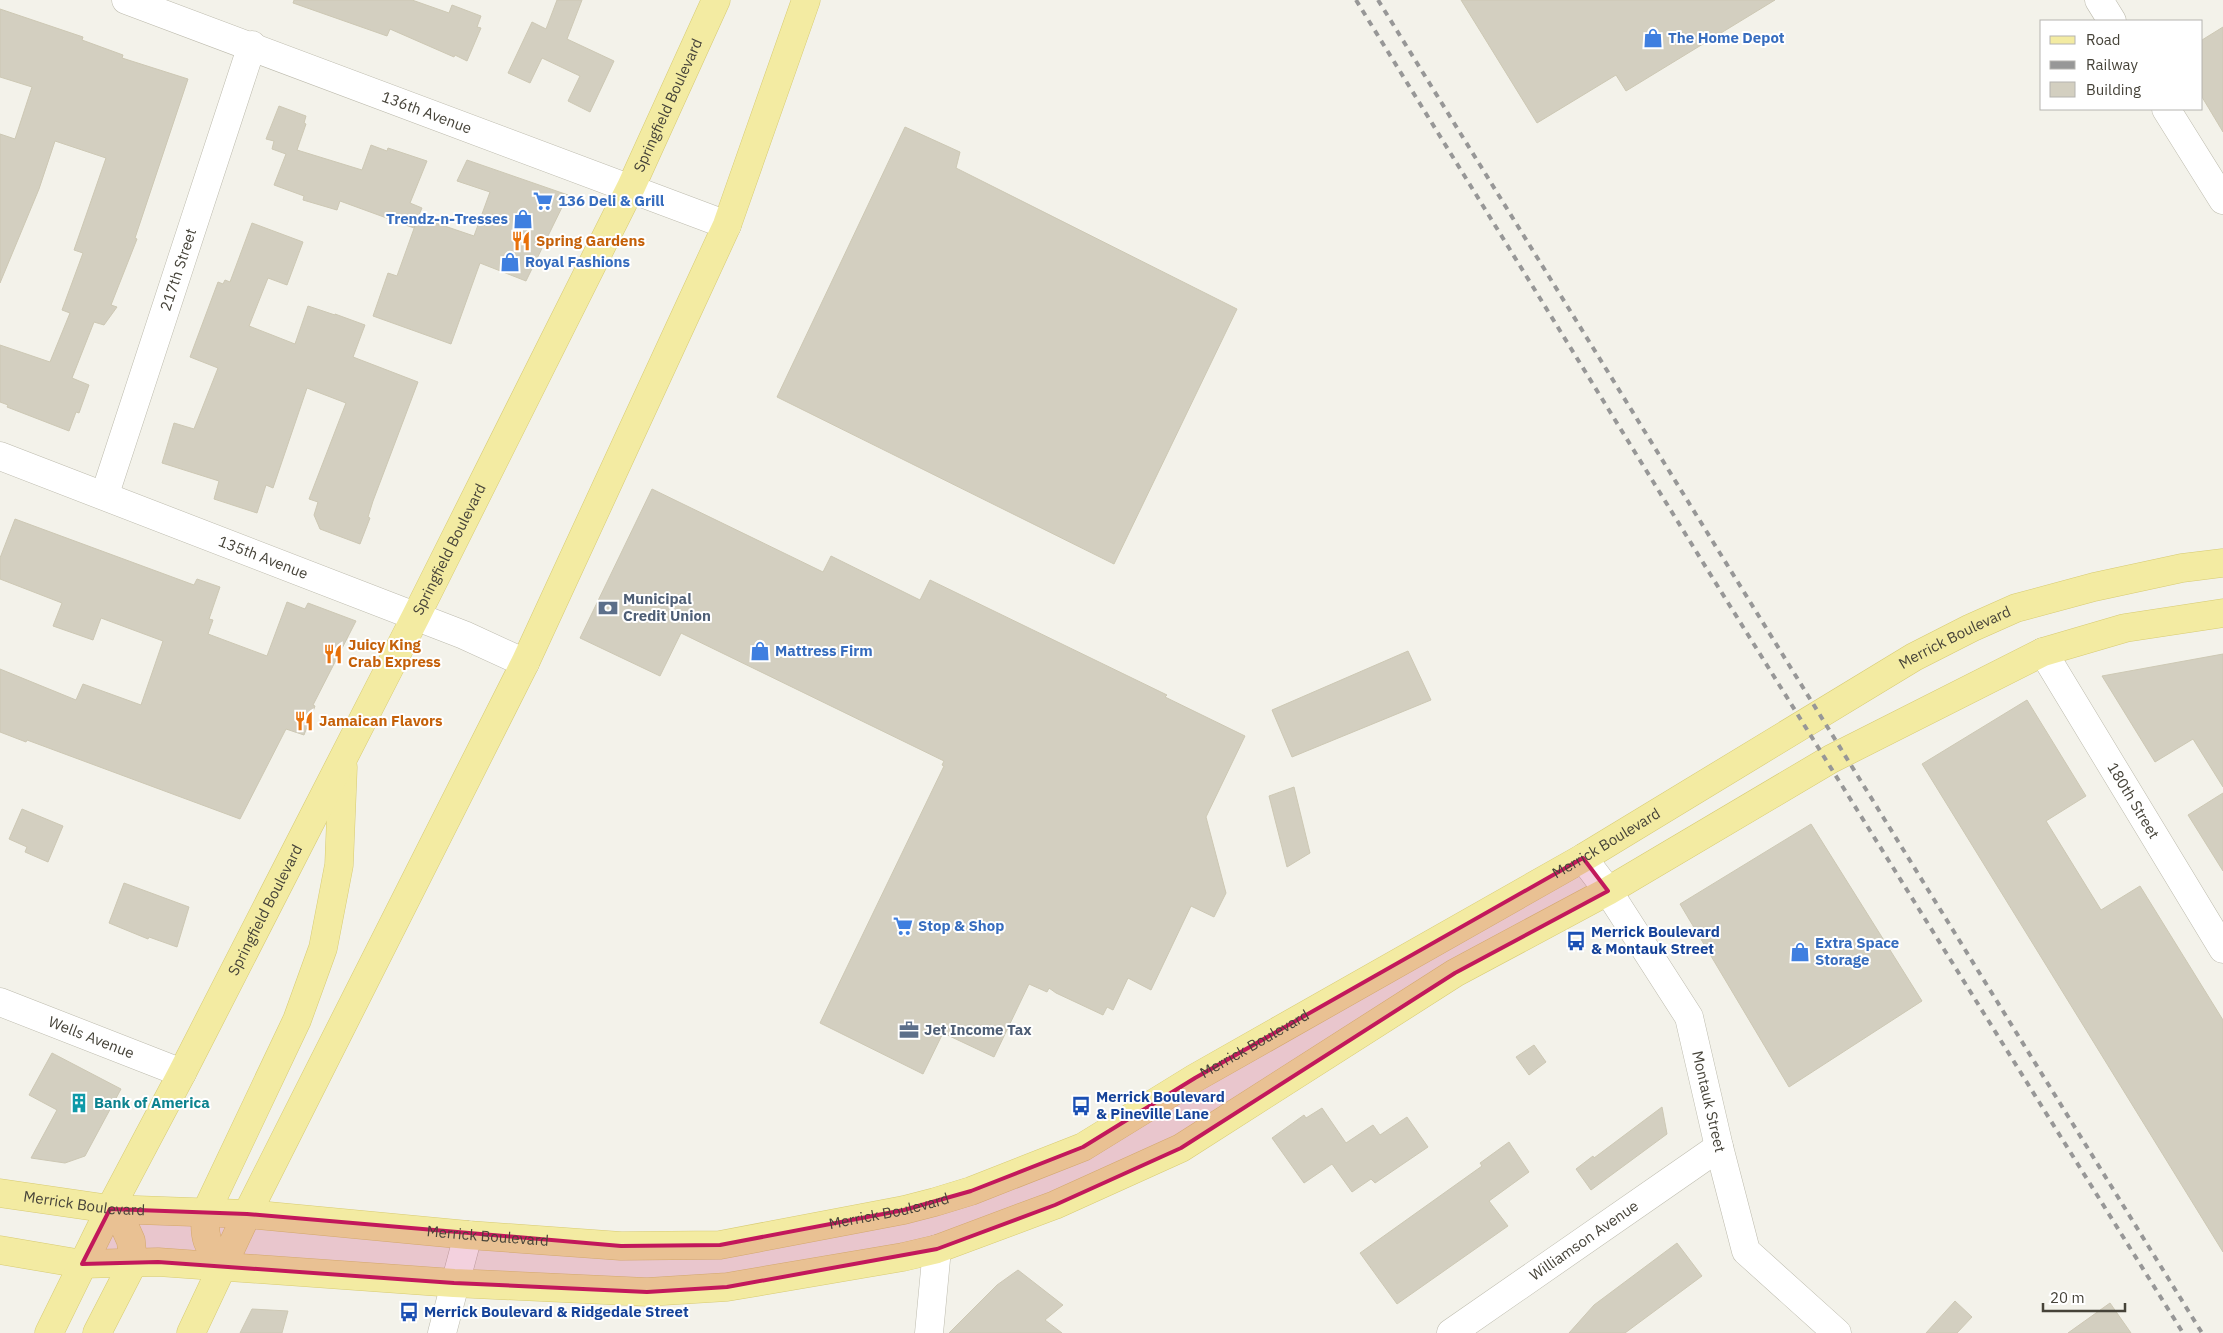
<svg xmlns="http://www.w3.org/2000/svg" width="2223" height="1333" viewBox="0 0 2223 1333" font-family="'IBM Plex Sans',sans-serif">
  <rect width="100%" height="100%" fill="#f3f2ea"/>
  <g fill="#d3cfc0" stroke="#cdc8b4">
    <path d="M294 0H412L449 13 452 5 481 16 477 27 481 28 467 61 455 55 454 57 390 29 387 36 293 3Z"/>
    <path d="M557 0H582L567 39 614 61 590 112 568 101 580 76 542 58 530 83 508 73 532 22 546 29Z"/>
    <path d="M1461 0H1775L1626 91 1616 75 1537 123Z"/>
    <path d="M0 9 83 37 82 40 123 55 122 58 188 79 135 238 137 239 111 305 117 307 104 325 94 322 72 378 89 385 79 413 76 412 69 431 7 407 8 405 0 402V345L50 362 70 313 62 310 83 253 74 250 106 158 55 141 39 189 0 283V134L15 139 32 87 0 77Z"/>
    <path d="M2223 27V132L2202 97V40Z"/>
    <path d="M279 106 306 116 304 123 306 124 297 150 362 170 371 145 387 151 388 148 427 161 410 203 422 208 418 217 474 236 490 192 457 181 467 160 568 195 526 281 480 263 451 344 373 316 388 273 397 276 416 223 414 228 340 201 337 210 303 200 304 196 274 185 286 154 272 149 274 141 266 139Z"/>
    <path d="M905 127 960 152 956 168 1237 309 1114 564 777 397Z"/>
    <path d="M252 223 303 242 287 285 268 278 249 326 295 344 308 306 335 315V314L365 325 353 357 418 382 373 501 368 517 370 518 360 544 320 529 314 515 318 502 309 499 346 403 307 388 273 488 266 485 257 513 214 499 219 481 162 463 174 423 194 429 218 368 190 357 218 282 223 284 225 280 230 282Z"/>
    <path d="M652 489 823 572 831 556 920 600 930 580 1167 695 1165 697 1245 736 1206 817 1226 893 1214 917 1191 906 1151 990 1128 978 1113 1010 1107 1007 1103 1015 1056 993 1049 988 1047 992 1029 984 994 1057 943 1033 923 1074 820 1023 944 766 942 765 944 761 681 633 660 676 580 638Z"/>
    <path d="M15 519 194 585 197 579 220 587 209 619 213 620 208 634 267 656 287 602 305 609 308 603 356 621 313 705 315 706 304 735 286 729 240 819 27 740 26 742 0 732V669L76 700 83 684 141 705 163 641 101 618 93 640 53 626 62 603 0 579V558Z"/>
    <path d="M1408 651 1431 700 1292 757 1272 710Z"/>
    <path d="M2223 654V787L2193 739 2155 762 2102 676Z"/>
    <path d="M2027 700 2086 796 2046 821 2101 910 2140 886 2223 1020V1252L1922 764Z"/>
    <path d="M1294 787 1310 853 1287 867 1269 796Z"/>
    <path d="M2223 793V871L2188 815Z"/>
    <path d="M22 809 63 826 48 862 25 852 27 847 9 839Z"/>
    <path d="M1811 824 1922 1001 1789 1087 1680 904Z"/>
    <path d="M124 883 189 907 177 947 149 937 148 939 109 923Z"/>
    <path d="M1534 1045 1546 1062 1529 1075 1516 1057Z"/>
    <path d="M52 1053 121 1089 85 1156 65 1163 31 1158 57 1110 29 1095Z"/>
    <path d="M1662 1107 1667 1134 1591 1190 1576 1169 1593 1156 1594 1158Z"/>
    <path d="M1322 1108 1346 1143 1373 1125 1380 1135 1407 1117 1428 1147 1375 1183 1371 1179 1352 1192 1332 1164 1304 1183 1272 1138 1304 1115 1306 1118Z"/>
    <path d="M1509 1142 1529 1172 1489 1201 1508 1226 1397 1304 1360 1253 1482 1166 1480 1163Z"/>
    <path d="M1677 1243 1702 1276 1625 1333H1569L1594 1305Z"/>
    <path d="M1018 1270 1063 1305 1045 1320 1062 1333H949L997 1285Z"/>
    <path d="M1955 1301 1972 1317 1957 1333H1926Z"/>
    <path d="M2110 1303 2131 1333H2068Z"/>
    <path d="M252 1309 288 1311 282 1333H240Z"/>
  </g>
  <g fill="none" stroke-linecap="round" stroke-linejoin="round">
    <defs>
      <g id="street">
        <path id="s1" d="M126 0 727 225"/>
        <path d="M2099 0 2112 21"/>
        <path d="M2166 109 2223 200"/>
        <path id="s2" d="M0 456 464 635 525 663"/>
        <path id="s3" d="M105 494 252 45"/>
        <path id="s4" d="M2043 652 2223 949"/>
        <path id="s5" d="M1583 858 1608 891 1689 1017 1719 1147 1746 1251 1837 1333"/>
        <path id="s6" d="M0 1002 182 1073"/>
        <path d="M442 1333 468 1235"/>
        <path d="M929 1333 937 1249"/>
        <path id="s7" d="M1451 1333 1719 1147"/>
      </g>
      <g id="primary">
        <path id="s8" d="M0 1193 110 1209 247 1214 468 1235 621 1246 720 1245 904 1210 935 1202 971 1191 1083 1147 1195 1078 1583 858 1914 657 1971 628 2016 608 2094 587 2182 568 2223 563"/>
        <path d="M0 1250 82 1264 158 1262 454 1283 647 1292 727 1287 903 1257 937 1249 1055 1205 1181 1148 1455 973 1608 891 1831 759 2043 652 2125 628 2223 613"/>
        <path d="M224 1266C207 1246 203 1238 206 1212L297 1020 323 948 339 865 343 767"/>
        <path id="s9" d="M49 1333 110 1209 182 1073 416 616 631 187 716 0"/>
        <path d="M97 1333 133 1263 131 1241 123 1223 110 1209"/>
        <path d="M191 1333 247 1214 525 663 710 262 727 225 806 0"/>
      </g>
    </defs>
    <use href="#street" stroke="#bdbbad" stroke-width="29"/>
    <use href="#primary" stroke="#d7cb73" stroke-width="29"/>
    <use href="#street" stroke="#fff" stroke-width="28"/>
    <use href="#primary" stroke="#f3eba2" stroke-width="28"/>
    <g stroke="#979797" stroke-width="4" stroke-dasharray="6 6" stroke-linecap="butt">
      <path d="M1356 0 1707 569 2183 1333"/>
      <path d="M1378 0 2202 1333"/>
    </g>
  </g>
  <path fill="#c2185b" fill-opacity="0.2" stroke="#c2185b" stroke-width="4" stroke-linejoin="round" d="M1583 858 1608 891 1455 973 1181 1148 1055 1205 937 1249 727 1287 647 1292 454 1283 158 1262 82 1264 110 1209 247 1214 621 1246 720 1245 904 1210 971 1191 1083 1147 1195 1078Z"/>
  <defs>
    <symbol id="shop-bare" viewBox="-9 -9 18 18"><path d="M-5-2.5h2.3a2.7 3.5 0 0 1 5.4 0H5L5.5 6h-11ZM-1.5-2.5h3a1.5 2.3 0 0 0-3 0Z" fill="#3f7fe0" stroke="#fff" stroke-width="2.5" paint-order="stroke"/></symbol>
    <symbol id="supermarket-bare" viewBox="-9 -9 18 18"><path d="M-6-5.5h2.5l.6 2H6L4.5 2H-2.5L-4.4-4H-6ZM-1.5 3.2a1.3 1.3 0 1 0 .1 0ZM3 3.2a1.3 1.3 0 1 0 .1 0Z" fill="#3f7fe0" stroke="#fff" stroke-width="2.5" paint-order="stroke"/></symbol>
    <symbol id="restaurant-bare" viewBox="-9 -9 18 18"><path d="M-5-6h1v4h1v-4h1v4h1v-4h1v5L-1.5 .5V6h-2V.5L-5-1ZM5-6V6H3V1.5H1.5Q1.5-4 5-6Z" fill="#e8710a" stroke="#fff" stroke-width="2.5" paint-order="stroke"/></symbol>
    <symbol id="bank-bare" viewBox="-9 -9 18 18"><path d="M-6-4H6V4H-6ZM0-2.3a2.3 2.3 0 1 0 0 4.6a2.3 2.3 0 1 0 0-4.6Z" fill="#5c6f8a" stroke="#fff" stroke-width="2.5" paint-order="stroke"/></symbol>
    <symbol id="bus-bare" viewBox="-9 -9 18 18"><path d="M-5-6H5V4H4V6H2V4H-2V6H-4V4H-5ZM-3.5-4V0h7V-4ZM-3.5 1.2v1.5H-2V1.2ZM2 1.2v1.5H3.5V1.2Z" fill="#1a4fb4" stroke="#fff" stroke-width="2.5" paint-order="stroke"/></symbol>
    <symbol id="office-bare" viewBox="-9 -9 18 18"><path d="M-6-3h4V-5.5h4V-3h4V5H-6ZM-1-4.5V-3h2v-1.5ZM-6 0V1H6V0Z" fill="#5c6f8a" stroke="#fff" stroke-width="2.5" paint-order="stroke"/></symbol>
    <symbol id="building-bare" viewBox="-9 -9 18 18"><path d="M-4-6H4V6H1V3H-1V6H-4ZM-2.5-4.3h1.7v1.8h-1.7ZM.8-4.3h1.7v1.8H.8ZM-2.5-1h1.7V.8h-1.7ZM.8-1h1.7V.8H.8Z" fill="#0f9aa8" stroke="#fff" stroke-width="2.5" paint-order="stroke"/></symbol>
  </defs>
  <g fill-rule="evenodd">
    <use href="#shop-bare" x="1639" y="24" width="28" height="28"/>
    <use href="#supermarket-bare" x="529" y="187" width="28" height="28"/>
    <use href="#shop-bare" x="509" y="205" width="28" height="28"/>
    <use href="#restaurant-bare" x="507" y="227" width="28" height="28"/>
    <use href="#shop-bare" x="496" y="248" width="28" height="28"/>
    <use href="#bank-bare" x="594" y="594" width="28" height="28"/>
    <use href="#shop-bare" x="746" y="637" width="28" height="28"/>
    <use href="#restaurant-bare" x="319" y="640" width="28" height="28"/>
    <use href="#restaurant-bare" x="290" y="707" width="28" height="28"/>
    <use href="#supermarket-bare" x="889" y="912" width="28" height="28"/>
    <use href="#bus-bare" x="1562" y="927" width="28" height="28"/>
    <use href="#shop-bare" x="1786" y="938" width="28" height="28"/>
    <use href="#office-bare" x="895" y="1016" width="28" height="28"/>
    <use href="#building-bare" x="65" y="1089" width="28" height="28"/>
    <use href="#bus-bare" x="1067" y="1092" width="28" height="28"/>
    <use href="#bus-bare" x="395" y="1298" width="28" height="28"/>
  </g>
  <g text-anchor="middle" stroke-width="4" stroke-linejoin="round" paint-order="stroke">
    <g font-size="15" font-weight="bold" fill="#366cbe" stroke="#fff" text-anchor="start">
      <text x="1668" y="43">The Home Depot</text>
      <text x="558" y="206">136 Deli &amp; Grill</text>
      <text x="508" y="224" text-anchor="end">Trendz-n-Tresses</text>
      <text x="525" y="267">Royal Fashions</text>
      <text x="775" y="656">Mattress Firm</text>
      <text x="918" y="931">Stop &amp; Shop</text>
      <text x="1815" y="948">Extra Space<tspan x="1815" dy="17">Storage</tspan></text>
    </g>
    <g font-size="15" fill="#464339" stroke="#fff">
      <text dy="5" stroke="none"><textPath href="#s9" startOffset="1375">Springfield Boulevard</textPath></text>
      <text dy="5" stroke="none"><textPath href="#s1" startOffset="321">136th Avenue</textPath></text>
      <text dy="5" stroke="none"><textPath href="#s3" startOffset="236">217th Street</textPath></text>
      <text dy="5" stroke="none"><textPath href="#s9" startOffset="880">Springfield Boulevard</textPath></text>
      <text dy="5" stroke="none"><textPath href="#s2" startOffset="282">135th Avenue</textPath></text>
      <text dy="5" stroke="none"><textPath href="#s8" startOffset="2110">Merrick Boulevard</textPath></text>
      <text dy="5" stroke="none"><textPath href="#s4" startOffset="174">180th Street</textPath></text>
      <text dy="5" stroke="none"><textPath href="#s8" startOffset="1705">Merrick Boulevard</textPath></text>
      <text dy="5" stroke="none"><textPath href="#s9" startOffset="475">Springfield Boulevard</textPath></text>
      <text dy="5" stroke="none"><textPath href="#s6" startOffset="98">Wells Avenue</textPath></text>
      <text dy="5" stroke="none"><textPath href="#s8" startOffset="1300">Merrick Boulevard</textPath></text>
      <text dy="5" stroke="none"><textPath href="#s5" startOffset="278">Montauk Street</textPath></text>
      <text dy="5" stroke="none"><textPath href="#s8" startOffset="85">Merrick Boulevard</textPath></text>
      <text dy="5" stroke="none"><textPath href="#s8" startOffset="895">Merrick Boulevard</textPath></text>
      <text dy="5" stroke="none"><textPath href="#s8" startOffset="490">Merrick Boulevard</textPath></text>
      <text dy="5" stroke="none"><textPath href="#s7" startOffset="162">Williamson Avenue</textPath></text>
    </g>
    <g font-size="15" font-weight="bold" fill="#c56008" stroke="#fff" text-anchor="start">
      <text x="536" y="246">Spring Gardens</text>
      <text x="348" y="650">Juicy King<tspan x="348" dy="17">Crab Express</tspan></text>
      <text x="319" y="726">Jamaican Flavors</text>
    </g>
    <g font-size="15" font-weight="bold" fill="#4e5e75" stroke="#fff" text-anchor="start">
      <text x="623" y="604">Municipal<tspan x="623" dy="17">Credit Union</tspan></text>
      <text x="924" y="1035">Jet Income Tax</text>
    </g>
    <g font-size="15" font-weight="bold" fill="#164399" stroke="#fff" text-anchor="start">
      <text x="1591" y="937">Merrick Boulevard<tspan x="1591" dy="17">&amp; Montauk Street</tspan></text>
      <text x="1096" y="1102">Merrick Boulevard<tspan x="1096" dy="17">&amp; Pineville Lane</tspan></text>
      <text x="424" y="1317">Merrick Boulevard &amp; Ridgedale Street</text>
    </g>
    <g font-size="15" font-weight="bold" fill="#0d838f" stroke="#fff" text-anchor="start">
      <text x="94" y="1108">Bank of America</text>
    </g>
  </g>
  <rect x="2040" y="20" width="162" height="90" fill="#ffffff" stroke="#b5b4b0"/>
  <rect x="2050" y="36" width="25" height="8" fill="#f3eba2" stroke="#b5b4b0"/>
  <text x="2086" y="45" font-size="15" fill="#464339">Road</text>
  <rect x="2050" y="61" width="25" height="8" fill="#979797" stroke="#b5b4b0"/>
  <text x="2086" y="70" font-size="15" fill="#464339">Railway</text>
  <rect x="2050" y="82" width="25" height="15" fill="#d3cfc0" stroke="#b5b4b0"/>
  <text x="2086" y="95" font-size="15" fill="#464339">Building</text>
  <path d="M2043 1303v8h82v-8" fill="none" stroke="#464339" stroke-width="2.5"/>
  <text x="2050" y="1303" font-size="15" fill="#464339" stroke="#ffffff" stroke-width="4" paint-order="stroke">20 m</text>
</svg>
